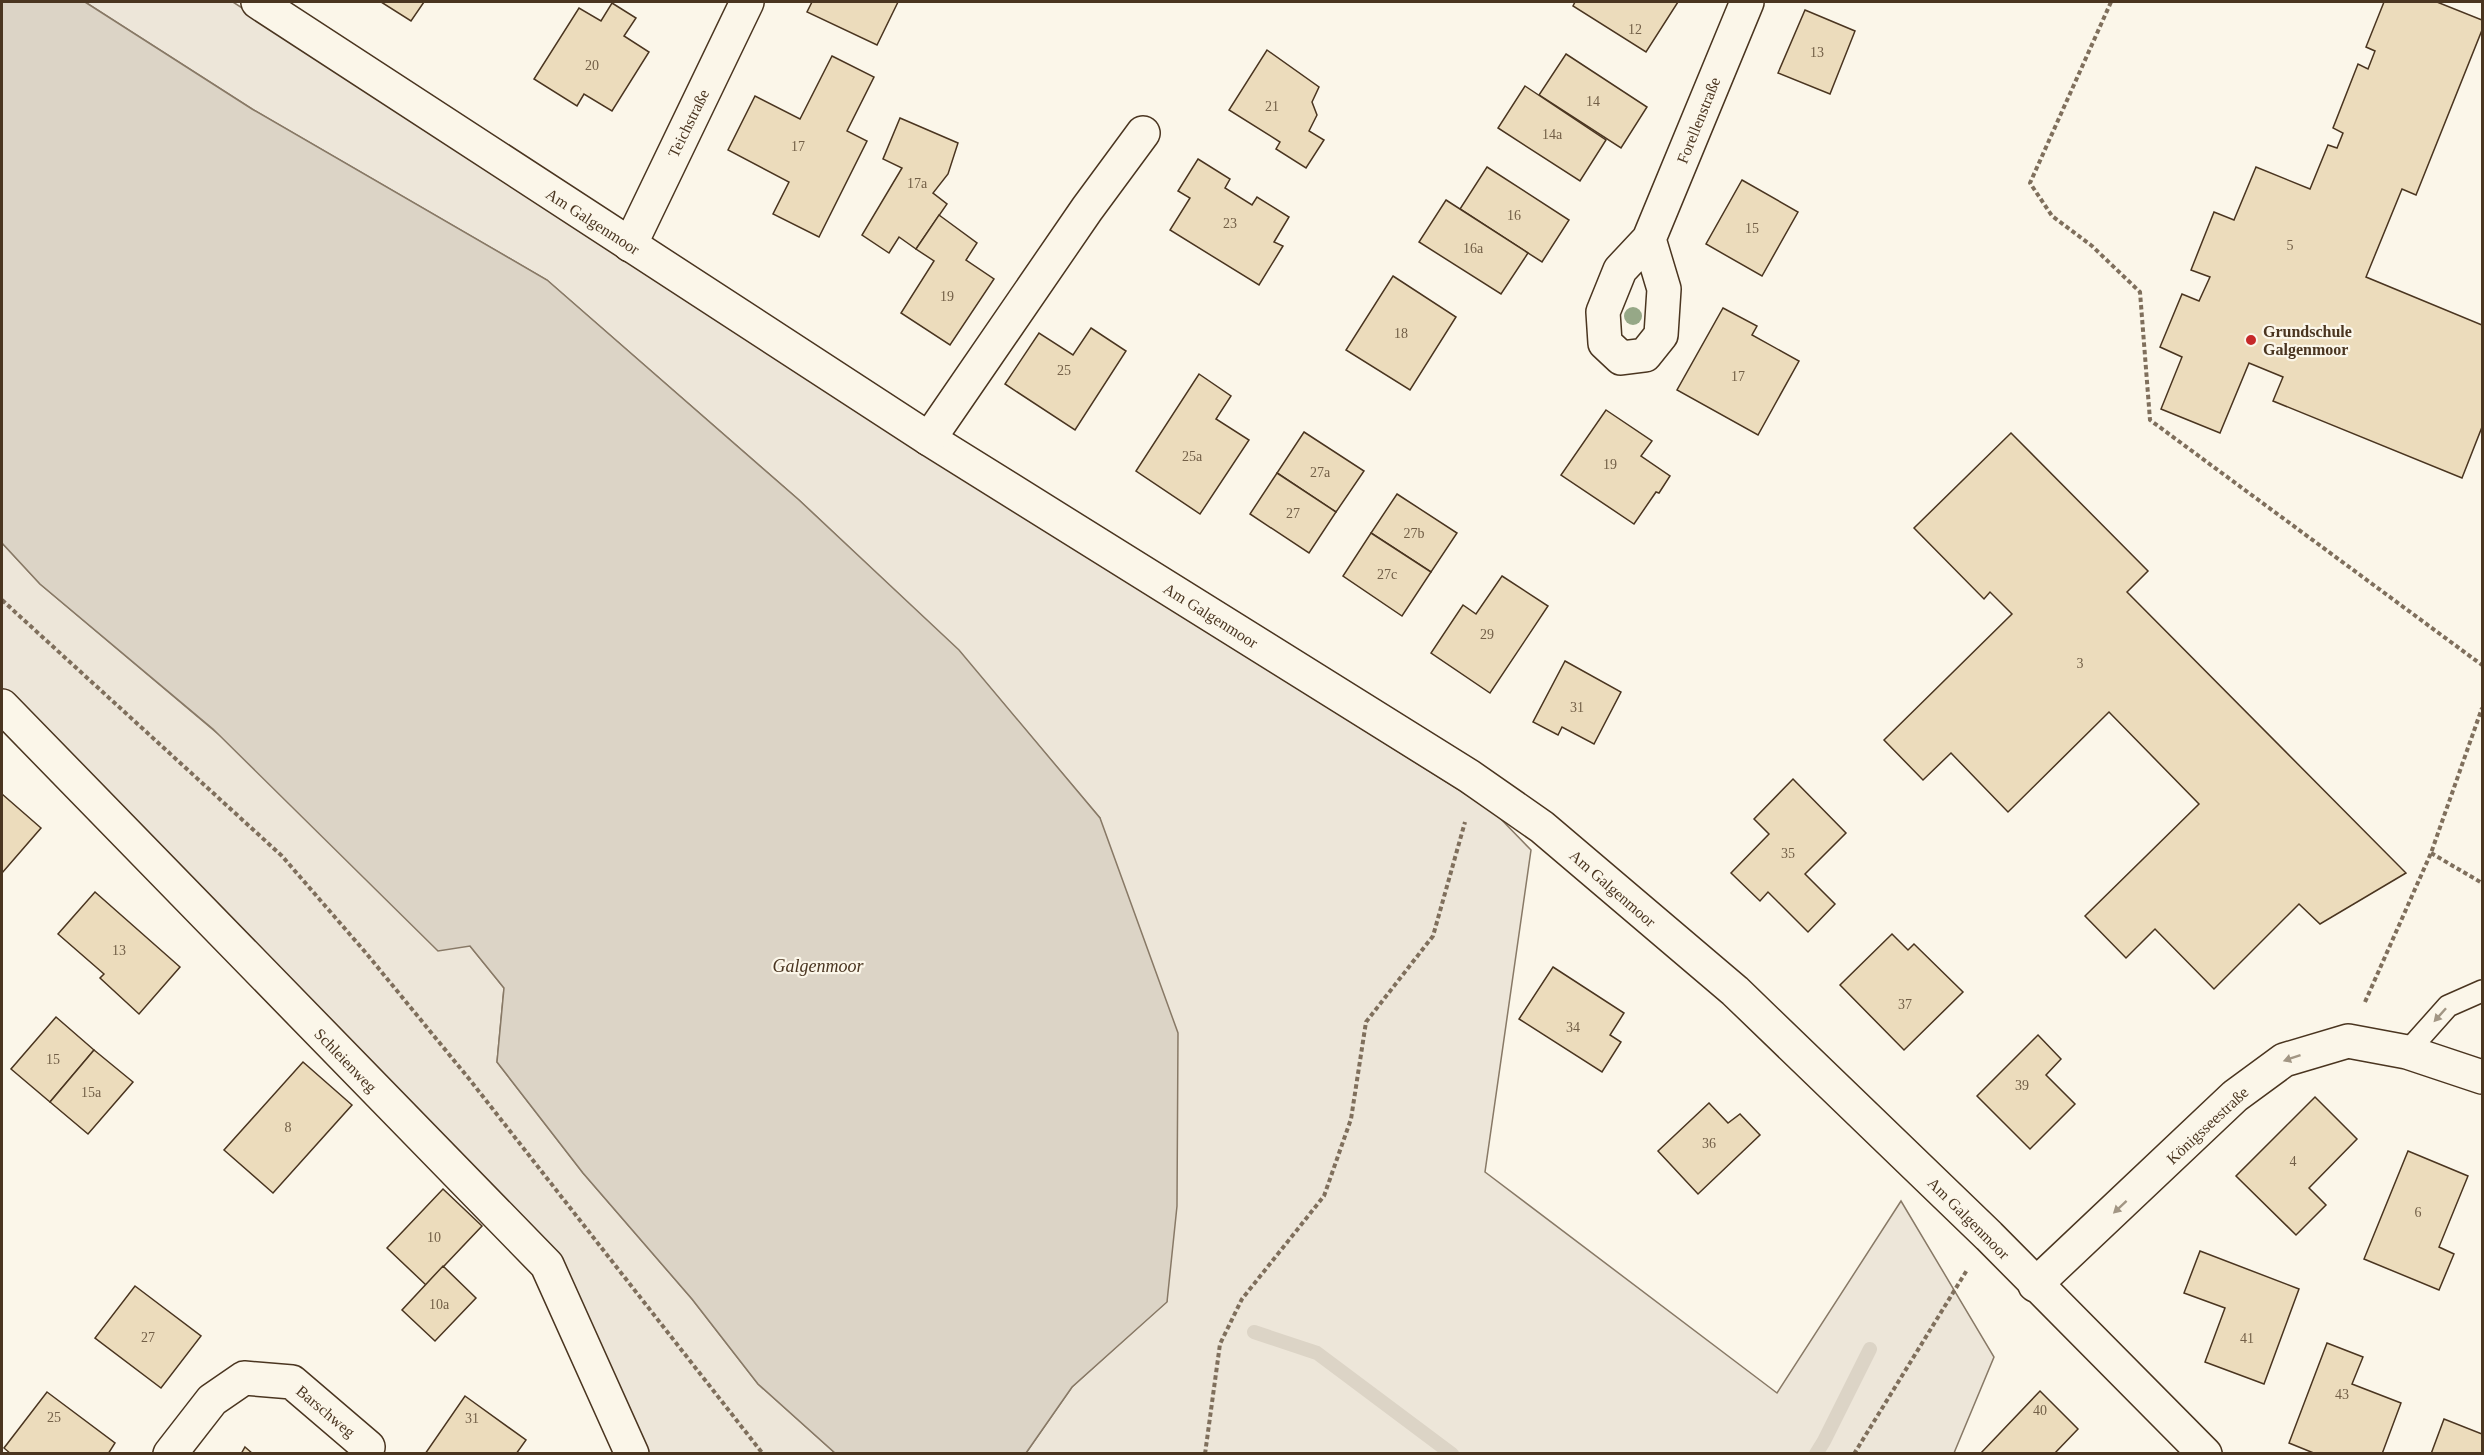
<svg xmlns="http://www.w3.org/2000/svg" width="2484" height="1455" viewBox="0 0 2484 1455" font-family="Georgia,serif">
  <rect width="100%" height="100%" fill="#fbf6e9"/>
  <g fill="#ede6d9" stroke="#887966" stroke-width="1.5">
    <path d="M85 2H233L919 450 1494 812 1531 850 1485 1172 1777 1393 1901 1201 1994 1357 1954 1453H1026L1072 1387 1167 1301 1100 818 958 650 799 500 547 280 252 109Z"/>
    <path d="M2 543 40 584 470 946 504 988 497 1062 583 1173 692 1299 758 1384 835 1453H638L554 1264 2 695Z"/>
  </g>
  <path fill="#dcd4c6" stroke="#887966" stroke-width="1.5" d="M2 2H85L252 109 547 280 799 500 959 650 1100 818 1178 1033 1177 1206 1167 1302 1072 1387 1026 1453H835L758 1384 692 1299 583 1173 497 1062 504 988 470 946 438 951 213 729 40 584 2 543Z"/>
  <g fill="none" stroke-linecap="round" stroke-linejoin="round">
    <g stroke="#dcd4c6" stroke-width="14">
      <path d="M1254 1332 1317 1353 1452 1454"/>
      <path d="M1816 1454 1824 1441 1870 1349"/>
    </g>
  </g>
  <g fill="#ecdcbc" stroke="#4a3520" stroke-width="1.5">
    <path d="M381 2H424L411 21Z"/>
    <path d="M812 2H898L877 45 807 12Z"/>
    <path d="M1575 2H1678L1646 52 1573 6Z"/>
    <path d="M2384 2H2437L2482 20V30L2416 195 2402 189 2366 277 2482 325V427L2462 478 2273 401 2283 377 2249 363 2220 433 2161 409 2182 357 2160 347 2182 294 2199 301 2210 277 2191 270 2214 212 2234 220 2256 167 2310 189 2328 145 2337 148 2343 133 2333 128 2358 64 2368 69 2375 51 2366 47Z"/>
    <path d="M612 3 636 18 624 36 649 52 612 111 584 94 577 106 534 79 579 8 601 21Z"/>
    <path d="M1805 10 1855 31 1830 94 1778 73Z"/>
    <path d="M1267 50 1319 87 1312 102 1317 115 1309 131 1324 140 1306 168 1276 149 1280 142 1229 110Z"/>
    <path d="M1566 54 1647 107 1621 148 1539 95Z"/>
    <path d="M832 56 874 77 847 131 867 141 819 237 773 214 789 182 728 150 755 96 800 119Z"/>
    <path d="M1525 86 1606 140 1580 181 1498 128Z"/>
    <path d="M900 118 958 143 948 174 933 193 947 204 916 249 899 237 889 253 862 235 902 168 883 159Z"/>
    <path d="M1198 159 1230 179 1225 188 1252 205 1257 197 1289 217 1274 242 1283 246 1259 285 1170 230 1190 198 1178 191Z"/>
    <path d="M1487 167 1569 220 1542 262 1460 209Z"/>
    <path d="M1742 180 1798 212 1762 276 1706 244Z"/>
    <path d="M1446 200 1528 253 1501 294 1419 242Z"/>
    <path d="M939 215 977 243 966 260 994 279 950 345 901 313 934 261 916 249Z"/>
    <path d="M1393 276 1456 317 1410 390 1346 350Z"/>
    <path d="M1723 308 1757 326 1752 335 1799 361 1758 435 1677 390Z"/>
    <path d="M1091 328 1126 351 1075 430 1005 384 1039 333 1073 355Z"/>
    <path d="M1199 374 1231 396 1216 419 1249 440 1200 514 1136 471Z"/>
    <path d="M1606 410 1652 441 1641 456 1670 476 1659 493 1656 492 1634 524 1561 475Z"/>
    <path d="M1304 432 1364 471 1336 512 1277 473Z"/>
    <path d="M2011 433 2148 571 2127 592 2406 873 2320 924 2299 904 2214 989 2155 929 2126 958 2085 916 2199 804 2109 712 2008 812 1951 753 1923 780 1884 740 2012 614 1990 592 1984 599 1914 528Z"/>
    <path d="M1277 473 1336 512 1309 553 1250 514Z"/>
    <path d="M1397 494 1457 533 1431 572 1371 533Z"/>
    <path d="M1371 533 1431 572 1402 616 1343 576Z"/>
    <path d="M1502 576 1548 606 1490 693 1431 653 1463 605 1476 614Z"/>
    <path d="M1565 661 1621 692 1594 744 1562 727 1558 735 1533 722Z"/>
    <path d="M1793 779 1846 833 1805 874 1835 904 1808 932 1768 892 1760 901 1731 873 1769 834 1754 819Z"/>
    <path d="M2 794 41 828 2 873Z"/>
    <path d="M95 892 180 967 139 1014 100 978 104 974 58 934Z"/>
    <path d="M1892 934 1908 950 1914 944 1963 992 1904 1050 1840 985Z"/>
    <path d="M1553 967 1624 1013 1610 1035 1621 1042 1602 1072 1519 1019Z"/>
    <path d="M56 1017 94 1050 50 1102 11 1069Z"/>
    <path d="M2038 1035 2061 1059 2046 1075 2075 1104 2030 1149 1977 1096Z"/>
    <path d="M94 1050 133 1082 88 1134 50 1102Z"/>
    <path d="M303 1062 352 1105 273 1193 224 1150Z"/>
    <path d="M2315 1097 2357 1139 2309 1188 2326 1205 2296 1235 2236 1176Z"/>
    <path d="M1709 1103 1728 1123 1740 1114 1760 1135 1698 1194 1658 1151Z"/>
    <path d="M2408 1151 2468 1176 2439 1247 2454 1254 2439 1290 2364 1259Z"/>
    <path d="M443 1189 482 1226 426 1285 387 1248Z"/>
    <path d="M2200 1251 2299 1289 2264 1384 2205 1362 2225 1308 2184 1293Z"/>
    <path d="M443 1266 476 1298 435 1341 402 1310Z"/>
    <path d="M135 1286 201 1336 161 1388 95 1338Z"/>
    <path d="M2327 1343 2363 1357 2352 1384 2401 1403 2382 1454H2316L2289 1443Z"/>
    <path d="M2040 1391 2078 1429 2054 1454H1980Z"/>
    <path d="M47 1392 115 1443 108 1454H11L4 1448Z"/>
    <path d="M465 1396 526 1440 516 1454H425Z"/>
    <path d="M2444 1419 2482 1434V1454H2431Z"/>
    <path d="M245 1447 253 1454H241Z"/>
  </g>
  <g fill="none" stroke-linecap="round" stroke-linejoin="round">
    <defs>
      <path id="lane" d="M2407 1052 2448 1006 2482 991"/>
      <g id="street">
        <path d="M258 2 929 439 1469 776 1542 827 1735 991 1989 1236 2205 1454"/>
        <path d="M1649 239 1664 289 1661 335 1645 355 1621 358 1605 343 1603 312 1620 270 1649 239 1747 2"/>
        <path d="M630 245 747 2"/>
        <path d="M929 439 1087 209 1143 133"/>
        <path d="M2 706 547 1265 632 1454"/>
        <path d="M2035 1285 2235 1096 2284 1060 2348 1041 2407 1052 2482 1077"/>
        <path d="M170 1454 212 1400 244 1378 292 1382 368 1447"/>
      </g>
    </defs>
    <use href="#lane" stroke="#4a3520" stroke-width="24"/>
    <use href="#street" stroke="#4a3520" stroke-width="36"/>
    <g stroke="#7f6f5c" stroke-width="4" stroke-dasharray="4.5 3" stroke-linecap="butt">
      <path d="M2111 2 2030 183 2052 216 2092 246 2140 292 2150 420 2482 665"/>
      <path d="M2 600 282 856 366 953 470 1080 763 1454"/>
      <path d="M2431 853 2482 883"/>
      <path d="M2365 1002 2431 853 2482 708"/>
      <path d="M1205 1454 1220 1344 1242 1299 1324 1196 1351 1119 1366 1022 1433 936 1465 822"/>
      <path d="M1854 1454 1967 1270"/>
    </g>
    <use href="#lane" stroke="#fbf6e9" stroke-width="21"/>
    <use href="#street" stroke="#fbf6e9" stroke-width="33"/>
  </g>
  <circle fill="#96a887" cx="1633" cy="316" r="9"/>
  <defs><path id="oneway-solid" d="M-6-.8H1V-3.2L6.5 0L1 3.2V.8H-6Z" transform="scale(1.5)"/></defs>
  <g fill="#a29684">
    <use href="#oneway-solid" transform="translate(2440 1015) rotate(132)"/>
    <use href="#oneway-solid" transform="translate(2292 1058) rotate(161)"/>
    <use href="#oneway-solid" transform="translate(2120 1207) rotate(137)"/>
  </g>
  <circle fill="#c62828" stroke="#fbf6e9" stroke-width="2" cx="2251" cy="340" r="6"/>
  <g text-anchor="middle" stroke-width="4.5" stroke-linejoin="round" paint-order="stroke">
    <g font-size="14" fill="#725f47">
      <text x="1635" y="34">12</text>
      <text x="1817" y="57">13</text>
      <text x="592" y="70">20</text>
      <text x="1593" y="106">14</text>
      <text x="1272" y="111">21</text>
      <text x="1552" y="139">14a</text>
      <text x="798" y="151">17</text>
      <text x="917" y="188">17a</text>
      <text x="1514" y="220">16</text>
      <text x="1230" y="228">23</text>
      <text x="1752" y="233">15</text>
      <text x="2290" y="250">5</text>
      <text x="1473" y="253">16a</text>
      <text x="947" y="301">19</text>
      <text x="1401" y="338">18</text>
      <text x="1064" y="375">25</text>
      <text x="1738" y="381">17</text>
      <text x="1192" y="461">25a</text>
      <text x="1610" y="469">19</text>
      <text x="1320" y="477">27a</text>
      <text x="1293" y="518">27</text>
      <text x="1414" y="538">27b</text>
      <text x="1387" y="579">27c</text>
      <text x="1487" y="639">29</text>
      <text x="2080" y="668">3</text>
      <text x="1577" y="712">31</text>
      <text x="1788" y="858">35</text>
      <text x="119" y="955">13</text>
      <text x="1905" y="1009">37</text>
      <text x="1573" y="1032">34</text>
      <text x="53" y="1064">15</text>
      <text x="2022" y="1090">39</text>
      <text x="91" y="1097">15a</text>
      <text x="288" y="1132">8</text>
      <text x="1709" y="1148">36</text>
      <text x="2293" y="1166">4</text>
      <text x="2418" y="1217">6</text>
      <text x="434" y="1242">10</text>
      <text x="439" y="1309">10a</text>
      <text x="148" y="1342">27</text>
      <text x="2247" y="1343">41</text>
      <text x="2342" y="1399">43</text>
      <text x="2040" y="1415">40</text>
      <text x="54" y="1422">25</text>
      <text x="472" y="1423">31</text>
    </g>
    <g font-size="16" fill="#4a3520" stroke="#fbf6e9">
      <text transform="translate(1698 120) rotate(-68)" y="6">Forellenstraße</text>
      <text transform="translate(688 123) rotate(-64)" y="6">Teichstraße</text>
      <text transform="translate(593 221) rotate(33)" y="6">Am Galgenmoor</text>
      <text transform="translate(1211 615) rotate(32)" y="6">Am Galgenmoor</text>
      <text transform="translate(1613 888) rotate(41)" y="6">Am Galgenmoor</text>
      <text transform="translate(346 1060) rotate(46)" y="6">Schleienweg</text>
      <text transform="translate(2207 1125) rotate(-43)" y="6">Königsseestraße</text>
      <text transform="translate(1969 1218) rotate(45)" y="6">Am Galgenmoor</text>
      <text transform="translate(326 1411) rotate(40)" y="6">Barschweg</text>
    </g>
    <g font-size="16" font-weight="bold" fill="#4a3520" stroke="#fbf6e9" text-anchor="start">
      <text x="2263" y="337">Grundschule<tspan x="2263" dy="18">Galgenmoor</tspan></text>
    </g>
    <g font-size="18" font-style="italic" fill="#4a3520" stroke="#fbf6e9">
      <text x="818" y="972">Galgenmoor</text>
    </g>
  </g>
  <rect width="2484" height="1455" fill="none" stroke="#4a3520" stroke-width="6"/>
</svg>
